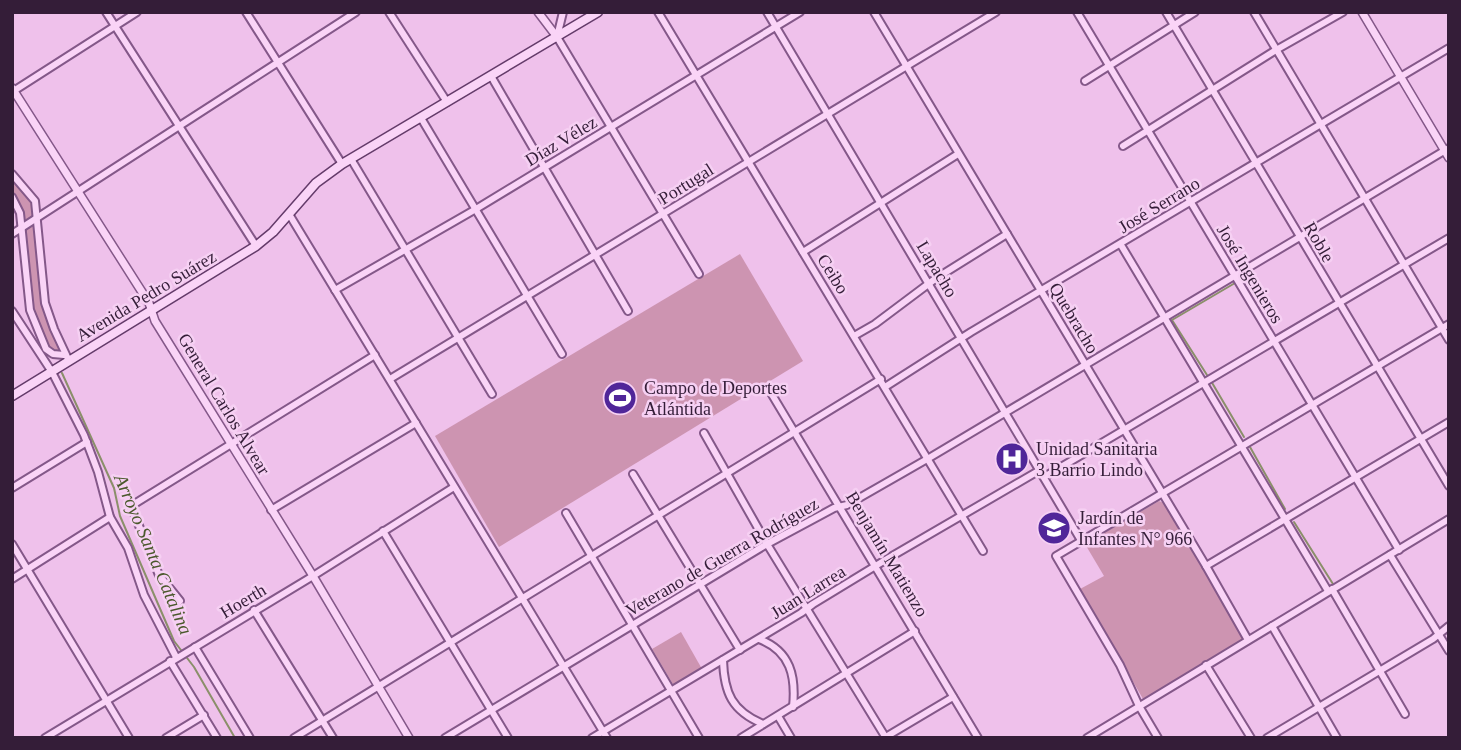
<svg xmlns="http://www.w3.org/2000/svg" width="1461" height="750" viewBox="0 0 1461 750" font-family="'Times New Roman',serif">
  <rect width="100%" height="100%" fill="#efc1eb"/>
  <g fill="#cd94b1">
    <path d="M12 174 32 196 43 292 64 355 50 353 30 310 22 228 12 197Z"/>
    <path d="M740 254 803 361 499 547 435 436Z"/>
    <path d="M1159 501 1164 503 1243 637 1241 641 1143 699 1080 589 1104 576 1085 544Z"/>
    <path d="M681 632 702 669 674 686 652 649Z"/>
  </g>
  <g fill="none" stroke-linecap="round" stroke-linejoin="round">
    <g stroke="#8b8f6a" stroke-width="2">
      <path d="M62 373 114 488 120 516 174 641 194 667 235 738"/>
      <path d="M1207 375 1172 320 1235 283"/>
      <path d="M1211 381 1244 437"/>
      <path d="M1250 447 1285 509"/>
      <path d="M1294 522 1333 584"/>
    </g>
    <defs>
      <g id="minor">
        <path d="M106 12 256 246"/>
        <path d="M246 12 342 164"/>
        <path d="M389 12 447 102"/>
        <path d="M563 12 557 37 699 274"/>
        <path d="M658 12 983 551"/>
        <path d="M767 12 1082 542"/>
        <path d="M874 12 1206 566 1248 640"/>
        <path d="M1077 12 1399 550"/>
        <path d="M1166 12 1449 486"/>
        <path d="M1254 12 1449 340"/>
        <path d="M491 76 628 311"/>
        <path d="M1085 81 1195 12"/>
        <path d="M12 92 137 12"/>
        <path d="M421 118 562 354"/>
        <path d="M1123 146 1276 50 1343 12"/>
        <path d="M351 159 492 394"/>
        <path d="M12 174 35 201 45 303 54 329 69 361"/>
        <path d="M12 197 20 213 30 310 46 349 53 354 64 355"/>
        <path d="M289 214 607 738"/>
        <path d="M12 234 356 12"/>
        <path d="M1121 245 1328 591"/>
        <path d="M803 252 958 154"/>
        <path d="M335 290 476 209 800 12"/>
        <path d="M12 311 52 372 84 435 98 472 110 517 128 548 144 595 176 657"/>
        <path d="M854 336 875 324 935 279 1007 234"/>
        <path d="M390 379 996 12"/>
        <path d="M885 387 971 332 1449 48"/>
        <path d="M768 388 978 738"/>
        <path d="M704 433 767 544 886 738"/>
        <path d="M633 474 740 650"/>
        <path d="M1044 477 1449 238"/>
        <path d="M12 488 87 442"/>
        <path d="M271 510 416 423"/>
        <path d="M566 513 699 738"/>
        <path d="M383 531 508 738"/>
        <path d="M12 544 129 738"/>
        <path d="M1390 555 1449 651"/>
        <path d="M1206 566 1449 422"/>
        <path d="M12 579 110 517"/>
        <path d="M1332 589 1405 714"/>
        <path d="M180 601 159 575 131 506 375 355"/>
        <path d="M254 610 333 738"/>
        <path d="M1272 626 1337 738"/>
        <path d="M759 639C791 651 796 677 793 707"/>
        <path d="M195 647 250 738"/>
        <path d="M723 660C724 693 732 711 763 724"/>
        <path d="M170 661 217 738"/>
        <path d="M1206 665 1251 738"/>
        <path d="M778 716 791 738"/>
        <path d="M45 738 313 576 454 487"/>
        <path d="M166 738 204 715"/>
        <path d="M294 738 881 379"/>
        <path d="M445 738 767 544 834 508 847 505 929 458 1449 148"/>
        <path d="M592 738 801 613 813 604 887 559 1040 470"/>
        <path d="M741 738 915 631"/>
        <path d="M884 738 953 697"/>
        <path d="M1087 738 1449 519"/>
        <path d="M1158 738 1139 706 1120 665 1056 556 1449 324"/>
        <path d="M1267 738 1433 639 1449 626"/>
      </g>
      <g id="tertiary">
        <path d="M538 12 557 37"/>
        <path d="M1362 12 1449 158"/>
        <path d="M12 88 149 303 155 321 313 576 409 738"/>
      </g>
      <path id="secondary" d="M12 396 256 246 273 232 316 183 342 164 598 12"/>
    </defs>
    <use href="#minor" stroke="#845889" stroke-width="10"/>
    <use href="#tertiary" stroke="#845889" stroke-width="10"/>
    <use href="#secondary" stroke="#643b6a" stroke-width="11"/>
    <use href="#minor" stroke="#fad4f7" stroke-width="6"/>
    <use href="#tertiary" stroke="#fad4f7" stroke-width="7"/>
    <use href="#secondary" stroke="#fad4f7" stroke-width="8"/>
  </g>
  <defs>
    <symbol id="stadium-disc" viewBox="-11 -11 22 22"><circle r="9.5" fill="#502699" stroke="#f6d0f3"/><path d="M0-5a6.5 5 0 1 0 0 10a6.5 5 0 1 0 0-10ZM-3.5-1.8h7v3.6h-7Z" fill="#fff"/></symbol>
    <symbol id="hospital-disc" viewBox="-11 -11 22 22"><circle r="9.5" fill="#502699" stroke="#f6d0f3"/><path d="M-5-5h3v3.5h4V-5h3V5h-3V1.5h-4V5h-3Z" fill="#fff"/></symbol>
    <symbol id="school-disc" viewBox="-11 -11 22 22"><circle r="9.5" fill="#502699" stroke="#f6d0f3"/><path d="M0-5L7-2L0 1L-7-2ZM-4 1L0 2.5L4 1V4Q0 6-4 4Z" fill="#fff"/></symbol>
  </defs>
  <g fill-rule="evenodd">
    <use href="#stadium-disc" x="601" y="379" width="38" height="38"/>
    <use href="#hospital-disc" x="993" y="440" width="38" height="38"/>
    <use href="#school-disc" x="1035" y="509" width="38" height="38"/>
  </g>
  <g text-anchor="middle" stroke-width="5" stroke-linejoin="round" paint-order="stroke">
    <g font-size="18" fill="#341d38" stroke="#f6d0f3">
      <text transform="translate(561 141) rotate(-31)" y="6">Díaz Vélez</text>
      <text transform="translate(686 184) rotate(-32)" y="6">Portugal</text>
      <text transform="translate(1159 205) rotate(-31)" y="6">José Serrano</text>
      <text transform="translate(1319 242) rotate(60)" y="6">Roble</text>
      <text transform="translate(937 269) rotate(59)" y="6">Lapacho</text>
      <text transform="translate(833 274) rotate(58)" y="6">Ceibo</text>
      <text transform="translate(1250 274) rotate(59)" y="6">José Ingenieros</text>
      <text transform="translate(146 296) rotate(-31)" y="6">Avenida Pedro Suárez</text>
      <text transform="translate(1074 318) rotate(59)" y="6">Quebracho</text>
      <text transform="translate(224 404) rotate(59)" y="6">General Carlos Alvear</text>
      <text transform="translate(887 554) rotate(59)" y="6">Benjamín Matienzo</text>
      <text transform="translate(722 557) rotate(-30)" y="6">Veterano de Guerra Rodríguez</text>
      <text transform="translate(808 592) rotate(-32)" y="6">Juan Larrea</text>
      <text transform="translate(243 601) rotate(-31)" y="6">Hoerth</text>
    </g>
    <g font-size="18" fill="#341d38" stroke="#f6d0f3" text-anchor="start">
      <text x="644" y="394">Campo de Deportes<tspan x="644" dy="21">Atlántida</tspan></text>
      <text x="1036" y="455">Unidad Sanitaria<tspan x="1036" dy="21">3 Barrio Lindo</tspan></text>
      <text x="1078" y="524">Jardín de<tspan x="1078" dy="21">Infantes N° 966</tspan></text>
    </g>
    <g font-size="19" font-style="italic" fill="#4a582b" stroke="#f6d0f3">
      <text transform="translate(154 554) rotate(67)" y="7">Arroyo Santa Catalina</text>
    </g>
  </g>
  <rect width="1461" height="750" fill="none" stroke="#341d38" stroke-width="28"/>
</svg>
